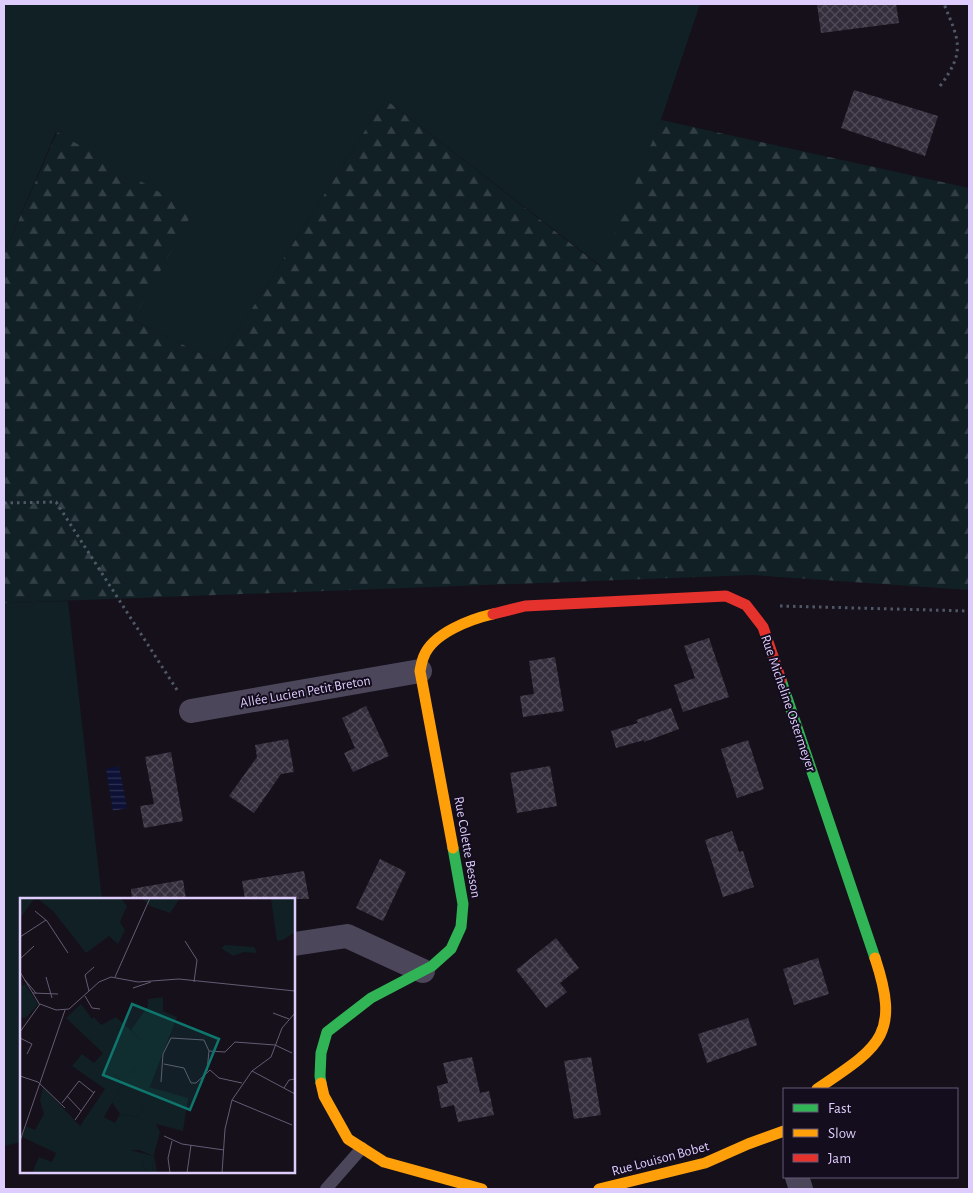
<svg xmlns="http://www.w3.org/2000/svg" width="973" height="1193" viewBox="0 0 973 1193" font-family="'Alegreya Sans',sans-serif">
  <defs>
    <pattern id="forest-firs" width="22" height="20" patternUnits="userSpaceOnUse" patternTransform="scale(1.25)"><rect width="22" height="20" fill="#112025"/><path d="M5 1l3.5 6h-7zM16 11l3.5 6h-7z" fill="#333f46"/></pattern>
    <pattern id="water-rules" width="6" height="5" patternUnits="userSpaceOnUse" patternTransform="scale(1.25)"><rect width="6" height="5" fill="#0c1135"/><path d="M0 2.5h6" fill="none" stroke="#2f3253"/></pattern>
    <pattern id="building-cross-hatch" width="8" height="8" patternUnits="userSpaceOnUse" patternTransform="scale(1.25)"><rect width="8" height="8" fill="#342e3c"/><path d="M0 0l8 8M0 8l8-8" fill="none" stroke="#514b59"/></pattern>
  </defs>
  <rect width="100%" height="100%" fill="#15101a"/>
  <g fill="#112025">
    <path d="M4 4H700L661 120 602 267 385 99 218 362 133 320 56 132 4 254Z"/>
    <path d="M68 601 102 899H21V1142L4 1146V603Z"/>
  </g>
  <path fill="url(#forest-firs)" d="M385 99 601 267 661 120 969 188V590L752 575 4 603V254L57 132 193 212 133 320 218 362Z"/>
  <path fill="url(#water-rules)" d="M119 766 127 808 113 811 106 769Z"/>
  <g fill="url(#building-cross-hatch)">
    <path d="M817 4H896L899 23 821 33Z"/>
    <path d="M854 90 938 116 925 156 841 128Z"/>
    <path d="M709 638 729 697 683 712 674 685 695 678 684 646Z"/>
    <path d="M555 657 564 711 523 717 520 696 534 694 529 661Z"/>
    <path d="M366 706 389 756 353 772 344 753 355 748 342 718Z"/>
    <path d="M671 708 679 729 644 742V740L616 748 611 731 638 723 636 720Z"/>
    <path d="M288 739 294 772 281 774 254 813 229 796 257 757 255 745Z"/>
    <path d="M748 740 764 789 737 798 721 749Z"/>
    <path d="M171 752 183 821 144 828 140 806 154 804 145 757Z"/>
    <path d="M550 766 557 806 517 813 510 773Z"/>
    <path d="M732 831 739 852 743 851 754 887 723 897 705 840Z"/>
    <path d="M380 859 406 872 383 921 356 908Z"/>
    <path d="M304 871 309 899H245L242 881Z"/>
    <path d="M183 880 186 899H132L131 889Z"/>
    <path d="M556 938 579 968 560 983 567 992 546 1008 516 970Z"/>
    <path d="M818 958 829 994 794 1005 783 969Z"/>
    <path d="M748 1018 757 1045 707 1063 698 1034Z"/>
    <path d="M472 1057 480 1093 489 1091 494 1115 458 1122 454 1105 441 1108 437 1086 448 1083 443 1063Z"/>
    <path d="M591 1057 601 1115 574 1119 564 1061Z"/>
  </g>
  <g fill="none" stroke-linecap="round" stroke-linejoin="round">
    <g stroke="#505767" stroke-width="3" stroke-dasharray="2.5 4" stroke-linecap="butt">
      <path d="M940 86C966 51 959 41 944 4"/>
      <path d="M4 503 56 502 179 693"/>
      <path d="M780 606 969 611"/>
    </g>
    <path stroke="#4b465a" stroke-width="12" d="M326 1189 362 1148"/>
    <g stroke="#4b465a" stroke-width="24">
      <path d="M191 711 420 671"/>
      <path d="M294 944 347 936 423 971"/>
      <path d="M797 1177 801 1189"/>
    </g>
    <g stroke="#30b455" stroke-width="11">
      <path d="M781 680 875 958"/>
      <path d="M321 1083 320 1076 321 1053 327 1032 371 998 432 966 451 949 461 927 463 904 453 848"/>
    </g>
    <g stroke="#ff9f0a" stroke-width="11">
      <path d="M453 848 420 671C421 666 422 660 424 656 433 633 471 619 493 614"/>
      <path d="M321 1083 324 1096 348 1139 384 1162 482 1189"/>
      <path d="M817 1089C879 1047 901 1036 875 958"/>
      <path d="M599 1189 705 1163 748 1144 784 1131"/>
    </g>
    <path stroke="#e5322d" stroke-width="11" d="M493 614 525 606 726 596 746 605 763 627 781 680"/>
  </g>
  <g text-anchor="middle" stroke-width="4" stroke-linejoin="round" paint-order="stroke">
    <g font-size="14" fill="#ddccfc" stroke="#140d1d">
      <text transform="translate(305 691) rotate(-10)" y="5">Allée Lucien Petit Breton</text>
      <text transform="translate(789 703) rotate(71)" y="5">Rue Micheline Ostermeyer</text>
      <text transform="translate(468 847) rotate(80)" y="5">Rue Colette Besson</text>
      <text transform="translate(660 1158) rotate(-15)" y="5">Rue Louison Bobet</text>
    </g>
  </g>
  <g transform="translate(20 898)">
    <rect width="275" height="275" fill="#15101a"/>
    <path d="M17 0H101L107 8 100 24 105 32 98 46 89 38 66 55 33 13ZM61 106 72 121 74 119 81 127 96 119 120 141 116 171 110 176H95L103 185 84 219 95 225 100 216 118 219 129 189 168 200 163 233 136 226 140 234 134 256 137 275H132L134 258 119 252H110L122 263 126 275H12L19 259 32 264 36 255 2 239 6 228 15 232 24 216 20 202 23 189 60 228 85 191 52 168 62 156 74 165 83 155 46 120Z" fill="#112025"/>
    <path d="M0 0H15L0 20ZM121 0H160L150 15 130 8ZM251 0H275V34L263 42 257 43ZM205 47 234 49 237 55 224 54 213 58 201 50ZM143 99V113L157 119 118 219 100 216 92 204 103 185 95 176 104 169 110 176 116 171 102 151 120 141 111 132 128 108V101ZM110 252 134 258 132 275H126L122 263 114 265Z" fill="#112025"/>
    <path d="M5 86 18 106 6 120 0 119V89Z" fill="#112025"/>
    <path fill="none" stroke="#655b74" stroke-width="1" d="M15 13 27 23 48 55M0 39 26 22M165 43 177 62 174 84M0 61 14 48M0 74 20 107M26 79 32 100M95 79 130 0M4 81 16 95M113 90 131 84M69 93 65 77 74 69M13 95 38 96M65 98 72 110 80 111M20 106 36 112 49 111 79 84 91 79 118 84 159 81 275 93M253 115 269 121M0 134 20 106M0 140 12 146 7 156M189 153 205 154 215 144 255 147 272 155M144 166 164 170 171 185H176L190 172 199 180 222 185M232 173 275 196M0 178 18 184 45 210M141 184 143 156 151 140 184 142 189 153 187 173M264 190 269 182 275 181M47 198 61 213M212 202 272 227M42 205 59 183 74 195M55 222 75 193M144 238 162 246 204 252M0 243 45 112M150 275 148 260 152 243M167 275 171 247M202 275 205 231 212 202 232 173 251 159 262 130 275 115"/>
    <path fill="#0f766e" fill-opacity="0.15" stroke="#0f766e" stroke-width="2.5" d="M112 106 199 141 170 212 83 177Z"/>
    <rect width="275" height="275" fill="none" stroke="#ddccfc" stroke-width="2.5"/>
  </g>
  <rect width="973" height="1193" fill="none" stroke="#ddccfc" stroke-width="10"/>
  <rect x="783" y="1088" width="175" height="90" fill="#140d1d" stroke="#645976"/>
  <rect x="793" y="1104" width="25" height="8" fill="#30b455" stroke="#645976"/>
  <text x="828" y="1113" font-size="15" fill="#ddccfc">Fast</text>
  <rect x="793" y="1129" width="25" height="8" fill="#ff9f0a" stroke="#645976"/>
  <text x="828" y="1138" font-size="15" fill="#ddccfc">Slow</text>
  <rect x="793" y="1154" width="25" height="8" fill="#e5322d" stroke="#645976"/>
  <text x="828" y="1163" font-size="15" fill="#ddccfc">Jam</text>
</svg>
